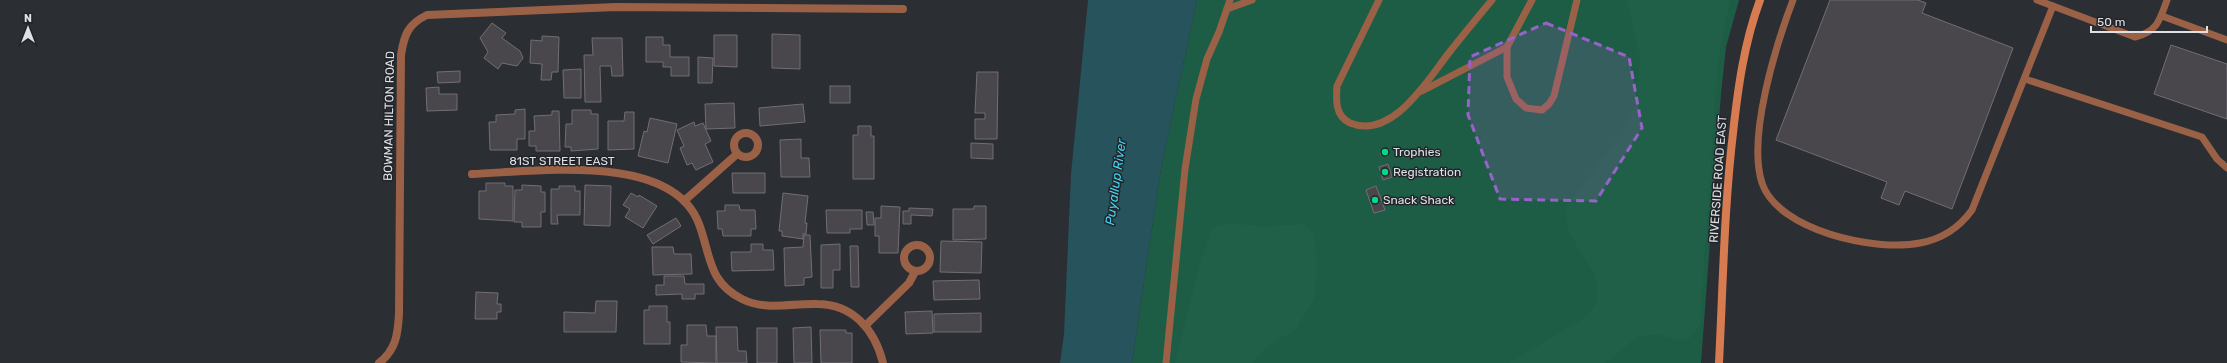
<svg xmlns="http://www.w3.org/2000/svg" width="2227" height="363" viewBox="0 0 2227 363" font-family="Rubik,sans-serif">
  <rect width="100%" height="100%" fill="#2b2e33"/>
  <path fill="#1e5d45" d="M1197 0H1739L1726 47 1721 94 1701 363H1132L1161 168Z"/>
  <g fill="#206048">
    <path d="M1627 0H1730L1718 61 1700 324 1690 338 1679 341 1656 334 1637 337 1605 363H1509L1587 316C1590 312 1594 308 1596 303 1607 267 1558 241 1567 206L1623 132 1637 104 1640 55Z"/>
    <path d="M1230 223 1265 227 1304 224 1314 234 1317 265 1314 298 1296 329 1265 348 1253 363H1175L1199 267 1213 227Z"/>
  </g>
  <path fill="#27535c" d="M1088 0H1197L1161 168 1132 363H1060L1064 334 1071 174Z"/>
  <g fill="#49464c" stroke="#716e74">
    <path d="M1830 0H1918L1926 3 1922 13 2013 48 1952 209 1905 191 1899 205 1881 198 1887 182 1776 140Z"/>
    <path d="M492 23 506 33 502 38 520 51 523 58 517 66 502 63 498 69 484 58 488 52 480 38Z"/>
    <path d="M772 34 800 35V69L772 68Z"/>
    <path d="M714 35H737V67L714 66Z"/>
    <path d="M542 36 559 37 558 72H552L551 80H541L542 64 530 63 531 40 542 41Z"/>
    <path d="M646 37H663V45H670V57H689V76H671V67H663V62H646Z"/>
    <path d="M592 38H622L623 76H612L611 66H600L601 102H585L584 55H593Z"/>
    <path d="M2171 45 2227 64V119L2154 94Z"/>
    <path d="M698 57 713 58 712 83H698Z"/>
    <path d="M581 69V98H564L563 70Z"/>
    <path d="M460 71V82L438 83 437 72Z"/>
    <path d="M977 72H998L997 139H975V119H985V113H975Z"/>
    <rect x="830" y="86" width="20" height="17"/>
    <path d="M439 87V94H457V110L427 111 426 88Z"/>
    <path d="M734 103 735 128 706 129 705 104Z"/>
    <path d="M803 104 805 122 760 126 759 108Z"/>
    <path d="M525 109V139H517V150H490L489 122H496V115L515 114V110Z"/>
    <path d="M572 110H591V114H598V149L571 151V147H565L566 124H572Z"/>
    <path d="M552 111H559L560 151H536V146H529V131H535L534 116 552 115Z"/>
    <path d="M625 112H634V149L608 150V121H624Z"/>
    <path d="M650 118 677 124 668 163 638 156 644 131 647 132Z"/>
    <path d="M694 122 695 126 703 123 711 141 705 144 713 162 696 170 692 163 687 165 680 148 684 146 677 130Z"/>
    <path d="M858 126H871V136H874V179H853V135H858Z"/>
    <path d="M801 139V158H809L810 177H781L780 140Z"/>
    <path d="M971 143 993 144V159L971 158Z"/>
    <path d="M1383 148 1389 150 1387 156 1380 154Z"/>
    <path d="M1388 164 1392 177 1383 180 1379 167Z"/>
    <path d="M732 173H765V193H733Z"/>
    <path d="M486 183H505V186H513V221L479 219V191H486Z"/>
    <path d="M522 185 541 186V192H545V212H541V227H522V222H514L515 190H522Z"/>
    <path d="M585 185 611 186 610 226 584 225Z"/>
    <path d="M559 186H575V191H580V215H557L558 224H551V189H559Z"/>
    <path d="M1376 186 1385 210 1374 213 1366 190Z"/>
    <path d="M631 193 638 197 639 195 657 206 643 228 625 217 630 209 623 205Z"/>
    <path d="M783 193 808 196 805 223H807L806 234H803V239L782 236V231H779Z"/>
    <path d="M725 205H739L740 210H755L756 229H751V236H723L722 229H718L717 211H725Z"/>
    <path d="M881 206 900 207 898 253H879V236H875V218H881Z"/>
    <path d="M974 206H986V239L953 240V209H974Z"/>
    <path d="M909 208 933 209 932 216 911 215V224H903V211H909Z"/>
    <path d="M826 210H862V229H850V233H827Z"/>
    <path d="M866 212H873L874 225H867Z"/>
    <path d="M676 218 681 226 653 244 647 235Z"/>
    <path d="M804 235H810L812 277 804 278V285L785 286 784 248 803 247Z"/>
    <path d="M941 241 982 242 981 273 940 272Z"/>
    <path d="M751 244H763V250H773L774 270 732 271 731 252H751Z"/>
    <path d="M840 244V270H833V288H821V245Z"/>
    <path d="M850 246H858L859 287H851Z"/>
    <path d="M652 247H673L674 254H691L692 274 653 275Z"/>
    <path d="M664 276H684L685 284H704V294H695V299H682V294L656 295V285H664Z"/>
    <path d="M979 280 980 299 934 300 933 281Z"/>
    <path d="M476 292 498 293 497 304H501V312H497V319H475Z"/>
    <path d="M596 301H617L616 332H564V312L595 313Z"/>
    <path d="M649 306H667V322H670V344H644V310H649Z"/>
    <path d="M932 311 933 333 906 334 905 312Z"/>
    <path d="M981 313V332H934V314Z"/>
    <path d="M687 325H706L707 336H716V363L681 362V345H687Z"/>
    <path d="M716 327H737L738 351H746L747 363H717Z"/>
    <path d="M811 327 812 363H794L793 328Z"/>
    <rect x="757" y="328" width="20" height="35"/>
    <path d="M820 330H846V333H852V363H821Z"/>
  </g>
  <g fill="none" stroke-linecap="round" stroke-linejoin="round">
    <g stroke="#9a6147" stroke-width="7">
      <path d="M1379 0 1337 86C1336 100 1335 116 1350 123 1392 140 1427 81 1448 54 1462 36 1477 18 1492 0"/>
      <path d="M1532 0 1507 47V77L1516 99 1526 108 1542 110 1549 104 1554 96 1577 0"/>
      <path d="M1793 0C1776 45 1747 137 1762 183 1778 231 1876 252 1920 243 1942 239 1959 228 1972 210L2053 6"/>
      <path d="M2037 0 2135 37C2157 32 2160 20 2167 0"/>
      <path d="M1227 9 1252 0"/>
      <path d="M2162 16 2227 40"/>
      <path d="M2025 79 2202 137 2217 159 2227 168"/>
      <path d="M1422 91 1507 47"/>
      <path d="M1166 363 1185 169 1196 99 1207 59 1219 32 1230 0"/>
    </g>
    <g stroke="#9a6147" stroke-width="8">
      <circle cx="746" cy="145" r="12"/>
      <path d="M472 174C533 172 672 151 699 224 711 256 708 282 742 299 765 311 793 303 817 304 853 304 875 330 883 363"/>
      <path d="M684 201 737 154"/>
      <circle cx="917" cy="258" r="13"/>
      <path d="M866 325 909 283 915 272"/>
      <path d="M379 363C396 350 398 334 399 313L401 55C404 35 408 24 427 15L616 7 903 9"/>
    </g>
    <path stroke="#d77c51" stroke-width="8" d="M1719 363C1723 286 1724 209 1733 133 1738 88 1744 43 1760 0"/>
  </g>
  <path fill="#9962ca" fill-opacity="0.2" stroke="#9962ca" stroke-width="3" stroke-dasharray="8 5" stroke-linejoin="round" d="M1546 23 1629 57 1642 128 1596 201 1500 199 1468 115 1470 57Z"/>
  <g fill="#00d98c" stroke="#212429" stroke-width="1.5">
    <circle cx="1385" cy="152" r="4"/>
    <circle cx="1385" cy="172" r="4"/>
    <circle cx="1375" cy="200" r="4"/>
  </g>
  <g text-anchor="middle" stroke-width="3" stroke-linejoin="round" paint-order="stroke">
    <g font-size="12" fill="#dee0e4" stroke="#212429">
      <text transform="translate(389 116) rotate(-89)" y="4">BOWMAN HILTON ROAD</text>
      <text x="562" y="165">81ST STREET EAST</text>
      <text transform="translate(1718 179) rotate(-86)" y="4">RIVERSIDE ROAD EAST</text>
    </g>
    <g font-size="12" fill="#dee0e4" stroke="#212429" text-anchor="start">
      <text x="1393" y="156">Trophies</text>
      <text x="1393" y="176">Registration</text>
      <text x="1383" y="204">Snack Shack</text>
    </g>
    <g font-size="13" font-style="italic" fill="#44d6f3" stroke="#212429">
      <text transform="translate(1115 182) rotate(-82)" y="5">Puyallup River</text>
    </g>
  </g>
  <g transform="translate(28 28)" stroke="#212429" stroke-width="3" paint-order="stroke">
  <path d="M0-3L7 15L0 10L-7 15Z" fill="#dee0e4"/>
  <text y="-6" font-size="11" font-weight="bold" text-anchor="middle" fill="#dee0e4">N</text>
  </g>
  <path d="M2091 26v6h116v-6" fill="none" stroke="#dee0e4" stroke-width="2"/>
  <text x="2097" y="26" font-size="12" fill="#dee0e4" stroke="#212429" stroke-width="3" paint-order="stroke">50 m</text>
</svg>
